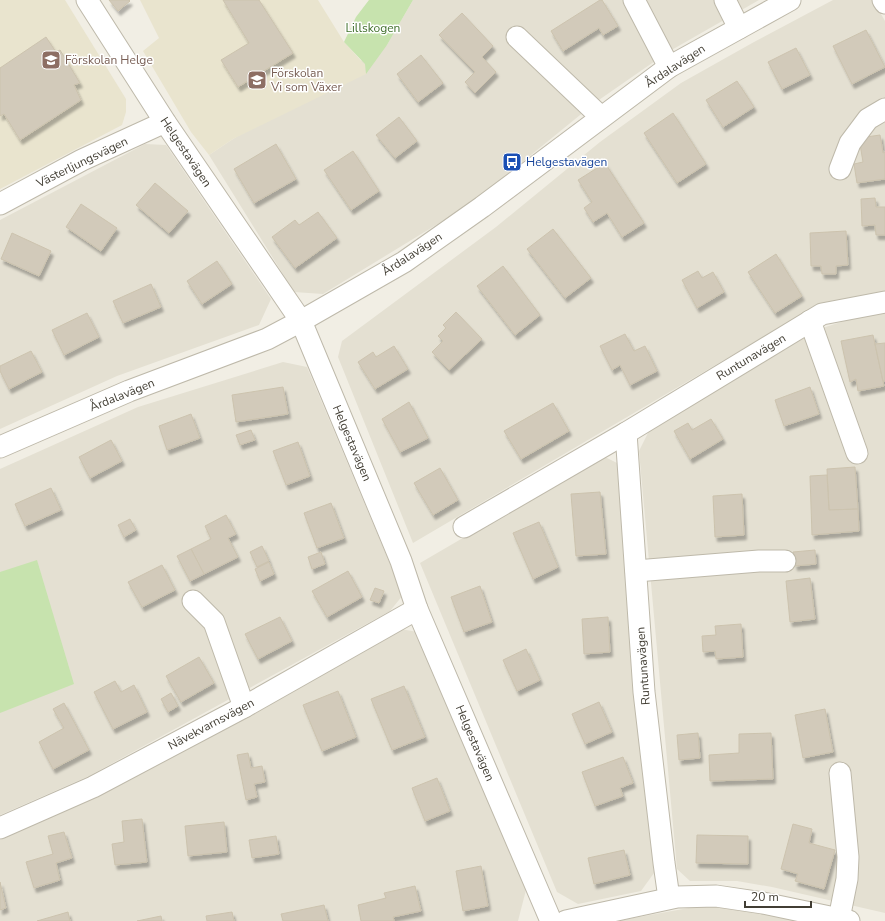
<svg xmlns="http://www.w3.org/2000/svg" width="885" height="921" viewBox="0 0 885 921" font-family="'Nunito Sans',sans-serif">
  <defs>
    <filter id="shadow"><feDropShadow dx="2.5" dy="4.5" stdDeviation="1" flood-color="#0004"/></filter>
  </defs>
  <rect width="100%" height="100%" fill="#f1eee4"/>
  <g fill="#e4e0d2">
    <path d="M413 0H759L668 52 596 102 472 203 323 294 294 292 209 155 233 139 387 45Z"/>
    <path d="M833 0H873L885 21V291L821 303 413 543 338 357 342 341 496 227 600 142 681 83 754 42Z"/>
    <path d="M145 144 166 145 271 299 259 325 117 376 0 429V220Z"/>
    <path d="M885 310V913L772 887 737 881H690L677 869 639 451 652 425 807 333 875 311Z"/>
    <path d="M283 362 307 367 403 595 390 611 89 776 0 815V469L138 407Z"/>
    <path d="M603 456 617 463 654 873 641 891 578 904 557 892 420 563Z"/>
    <path d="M400 629 418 632 526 890 518 921H0V840L98 794Z"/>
    <path d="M730 904 810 921H617L705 905Z"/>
  </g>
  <g fill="#e9e4ce">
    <path d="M0 0H65L126 99V112L122 125 0 189Z"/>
    <path d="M140 0H318L344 42 365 65 366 74 233 139 209 155 191 132 143 51 159 38Z"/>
  </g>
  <g fill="#c7e3ae">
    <path d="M369 0H413L387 45 366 74 365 64 344 42 356 17Z"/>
    <path d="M37 560 74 684 0 713V572Z"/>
  </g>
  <g fill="#d2caba" stroke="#ccc3ae" filter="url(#shadow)">
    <path d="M109 0H129L130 1 118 11Z"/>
    <path d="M223 0H259L293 53 238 87 221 60 249 43Z"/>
    <path d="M600 0H602L618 26 603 35 599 28 563 51 551 31Z"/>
    <path d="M462 13 493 46 482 57 496 72 475 93 465 82 475 72 439 35Z"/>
    <path d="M866 30 885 67 852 84 833 46Z"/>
    <path d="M46 37 56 52 60 50 80 83 74 85 81 100 20 140 4 114 0 116V68Z"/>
    <path d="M796 48 810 75 782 89 768 62Z"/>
    <path d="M421 55 443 83 418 102 397 74Z"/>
    <path d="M737 81 754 107 723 127 706 100Z"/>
    <path d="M673 113 706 164 677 183 644 133Z"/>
    <path d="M399 117 417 141 395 158 376 135Z"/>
    <path d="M880 135 883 153 885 152V179L857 183 854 164 863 162 859 138Z"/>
    <path d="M276 144 296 179 254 203 234 169Z"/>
    <path d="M353 151 379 191 351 210 324 170Z"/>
    <path d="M605 163 644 223 622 237 607 213 593 222 584 208 592 202 578 180Z"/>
    <path d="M155 183 188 211 169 233 136 205Z"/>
    <path d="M875 198 876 207H885V235H876L875 225 862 226 861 199Z"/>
    <path d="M81 204 117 228 101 251 66 227Z"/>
    <path d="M318 212 337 238 295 268 272 237 295 220 299 225Z"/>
    <path d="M553 229 591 278 565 298 527 249Z"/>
    <path d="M846 231 848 265 836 266V274H822L821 266H811L810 233Z"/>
    <path d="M12 233 51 251 39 276 1 259Z"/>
    <path d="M776 254 802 296 775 313 748 272Z"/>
    <path d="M217 261 232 284 202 304 187 281Z"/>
    <path d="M503 266 540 315 515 335 477 286Z"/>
    <path d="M698 271 702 278 713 272 724 292 697 308 682 280Z"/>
    <path d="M151 284 161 307 123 323 113 301Z"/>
    <path d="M456 312 482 339 449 370 432 352 443 341 438 336 446 328 443 325Z"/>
    <path d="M87 313 99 337 64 355 52 330Z"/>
    <path d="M625 334 634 351 645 346 657 371 630 385 620 365 612 370 600 346Z"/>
    <path d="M873 335 884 386 858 391 856 379 850 382 841 341Z"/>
    <path d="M885 343V381H883L875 344Z"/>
    <path d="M394 346 408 369 375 389 358 362 373 352 376 357Z"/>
    <path d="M31 351 42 372 9 389 0 371V366Z"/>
    <path d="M283 387 288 414 236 422 232 395Z"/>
    <path d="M810 387 819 414 784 426 775 400Z"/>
    <path d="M409 402 428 438 400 452 382 419Z"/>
    <path d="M553 403 569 431 521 459 504 431Z"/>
    <path d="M191 414 200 438 167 450 159 426Z"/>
    <path d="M711 419 723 439 690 459 674 431 688 423 692 430Z"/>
    <path d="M251 430 255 440 240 445 236 435Z"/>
    <path d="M111 440 122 461 90 478 79 457Z"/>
    <path d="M298 442 310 476 286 485 273 451Z"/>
    <path d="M855 467 858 509 829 510 827 469Z"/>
    <path d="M440 468 458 500 433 515 414 483Z"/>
    <path d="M827 475 829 510 858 509 859 531 812 535 810 476Z"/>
    <path d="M51 488 61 510 25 526 15 504Z"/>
    <path d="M600 492 606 554 576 556 571 494Z"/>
    <path d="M742 494 744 535 715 537 713 496Z"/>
    <path d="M331 503 344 538 317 548 304 513Z"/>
    <path d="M226 515 236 534 228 538 238 557 204 574 191 549 211 539 205 526Z"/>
    <path d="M130 519 136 530 124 537 118 525Z"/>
    <path d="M539 522 558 567 533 579 513 533Z"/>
    <path d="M262 546 269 561 257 567 250 552Z"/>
    <path d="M191 549 204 574 190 581 177 556Z"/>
    <path d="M815 550 816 564 795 566 793 552Z"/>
    <path d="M321 552 325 564 312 569 308 557Z"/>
    <path d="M269 562 274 574 260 581 255 569Z"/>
    <path d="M162 565 175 590 142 607 128 582Z"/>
    <path d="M348 571 362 597 327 617 312 591Z"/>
    <path d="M810 578 815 619 790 622 786 581Z"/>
    <path d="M480 586 492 622 464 632 451 597Z"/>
    <path d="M375 588 384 591 379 603 370 600Z"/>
    <path d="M280 617 292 641 258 659 245 634Z"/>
    <path d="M608 617 610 652 584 654 582 619Z"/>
    <path d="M741 624 743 657 716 659 715 651 703 652 702 636 716 635 715 626Z"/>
    <path d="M526 649 540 680 517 691 503 660Z"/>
    <path d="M199 657 214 683 181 702 166 676Z"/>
    <path d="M115 681 121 692 134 685 147 712 113 729 94 692Z"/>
    <path d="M404 686 425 737 392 750 371 699Z"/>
    <path d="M338 691 356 737 322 751 303 705Z"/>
    <path d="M171 693 178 706 168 712 161 699Z"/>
    <path d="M599 702 612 732 585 744 572 714Z"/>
    <path d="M64 703 89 750 53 769 39 742 64 728 53 709Z"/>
    <path d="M825 709 833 752 803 758 795 715Z"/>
    <path d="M698 733 700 758 679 760 677 735Z"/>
    <path d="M771 733 773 779 710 781 709 755 739 753V734Z"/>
    <path d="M248 753 251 768 262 766 265 782 254 784 257 797 246 800 237 755Z"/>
    <path d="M623 757 633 783 620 788 623 796 595 806 582 772Z"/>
    <path d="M437 778 450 811 425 821 412 788Z"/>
    <path d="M142 819 147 862 115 865 112 844 124 842 122 821Z"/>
    <path d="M224 822 227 852 188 856 185 826Z"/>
    <path d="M793 824 812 829 809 843 835 850 824 889 795 881 798 874 781 869Z"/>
    <path d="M64 832 72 858 56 863 60 880 34 888 26 862 53 854 48 836Z"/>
    <path d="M697 835 748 836V864L696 863Z"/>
    <path d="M276 836 279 854 252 858 249 840Z"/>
    <path d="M624 850 630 875 594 884 588 858Z"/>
    <path d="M481 866 488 906 463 911 456 871Z"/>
    <path d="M0 882 6 908 0 910Z"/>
    <path d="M415 886 421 911 393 917 394 921H361L358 905 386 898 384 893Z"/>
    <path d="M324 905 328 921H283L281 914Z"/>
    <path d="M68 912 70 921H37Z"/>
    <path d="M232 912 234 921H207L206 916Z"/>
    <path d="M161 916 162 921H137Z"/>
  </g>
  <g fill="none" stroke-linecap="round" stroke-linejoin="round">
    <defs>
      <g id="minor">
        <path d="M87 0 165 122 301 321 401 561 417 609 551 921"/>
        <path d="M634 0 669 67"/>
        <path d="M725 0 739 28"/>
        <path d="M883 0 885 3"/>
        <path d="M517 37 601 117"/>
        <path d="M840 169 850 143 868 119 885 109"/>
        <path d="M0 204 82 160 165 122"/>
        <path d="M810 321 857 453"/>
        <path d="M0 447 129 391 267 339 301 321 404 262 482 207 669 67 790 0"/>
        <path d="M464 527 626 433"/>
        <path d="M636 571 759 561H785"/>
        <path d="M193 601 214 622 244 707"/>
        <path d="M0 828 93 787 244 707 417 609"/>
        <path d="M669 898 664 863 644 692 626 433 822 314 885 302"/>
        <path d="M839 919 847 879 848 857 840 773"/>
        <path d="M566 921 677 897 716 896 763 903 849 921"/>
      </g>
    </defs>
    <use href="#minor" stroke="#beb9aa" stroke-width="23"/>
    <use href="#minor" stroke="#fff" stroke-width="21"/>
  </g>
  <defs>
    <symbol id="school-square" viewBox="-11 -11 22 22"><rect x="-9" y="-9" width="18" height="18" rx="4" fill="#8d6e63" stroke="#fff"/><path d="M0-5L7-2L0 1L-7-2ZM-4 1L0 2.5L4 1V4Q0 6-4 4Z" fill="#fff"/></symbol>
    <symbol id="bus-square" viewBox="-11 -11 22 22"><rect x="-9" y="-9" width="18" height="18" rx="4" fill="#1a4fb4" stroke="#fff"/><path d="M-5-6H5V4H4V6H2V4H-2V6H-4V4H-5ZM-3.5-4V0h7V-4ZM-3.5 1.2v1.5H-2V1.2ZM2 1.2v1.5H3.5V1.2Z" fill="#fff"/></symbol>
  </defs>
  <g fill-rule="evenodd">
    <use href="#school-square" x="40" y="49" width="22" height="22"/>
    <use href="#school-square" x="246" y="69" width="22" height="22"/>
    <use href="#bus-square" x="501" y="151" width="22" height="22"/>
  </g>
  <g text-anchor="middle" stroke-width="3" stroke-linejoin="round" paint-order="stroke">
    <g font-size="12" fill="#40702c" stroke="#fff">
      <text x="373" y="32">Lillskogen</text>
    </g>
    <g font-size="12" fill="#785e54" stroke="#fff" text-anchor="start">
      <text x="65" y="64">Förskolan Helge</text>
      <text x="271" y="77">Förskolan<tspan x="271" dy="14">Vi som Växer</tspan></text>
    </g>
    <g font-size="12" fill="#423e34" stroke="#fff">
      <text transform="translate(675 66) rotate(-33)" y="4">Årdalavägen</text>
      <text transform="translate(186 152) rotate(56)" y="4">Helgestavägen</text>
      <text transform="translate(82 162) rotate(-26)" y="4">Västerljungsvägen</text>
      <text transform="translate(412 254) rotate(-33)" y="4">Årdalavägen</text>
      <text transform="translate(751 357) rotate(-31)" y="4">Runtunavägen</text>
      <text transform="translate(122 395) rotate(-22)" y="4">Årdalavägen</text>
      <text transform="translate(352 443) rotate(67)" y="4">Helgestavägen</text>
      <text transform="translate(643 666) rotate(-94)" y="4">Runtunavägen</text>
      <text transform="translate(211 724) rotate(-28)" y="4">Nävekvarnsvägen</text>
      <text transform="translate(475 743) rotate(67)" y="4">Helgestavägen</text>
    </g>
    <g font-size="12" fill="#164399" stroke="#fff" text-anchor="start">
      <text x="526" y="166">Helgestavägen</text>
    </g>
  </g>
  <path d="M745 901v6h66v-6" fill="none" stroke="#423e34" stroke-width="2"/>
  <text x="751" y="901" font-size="12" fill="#423e34" stroke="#ffffff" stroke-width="3" paint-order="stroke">20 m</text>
</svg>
